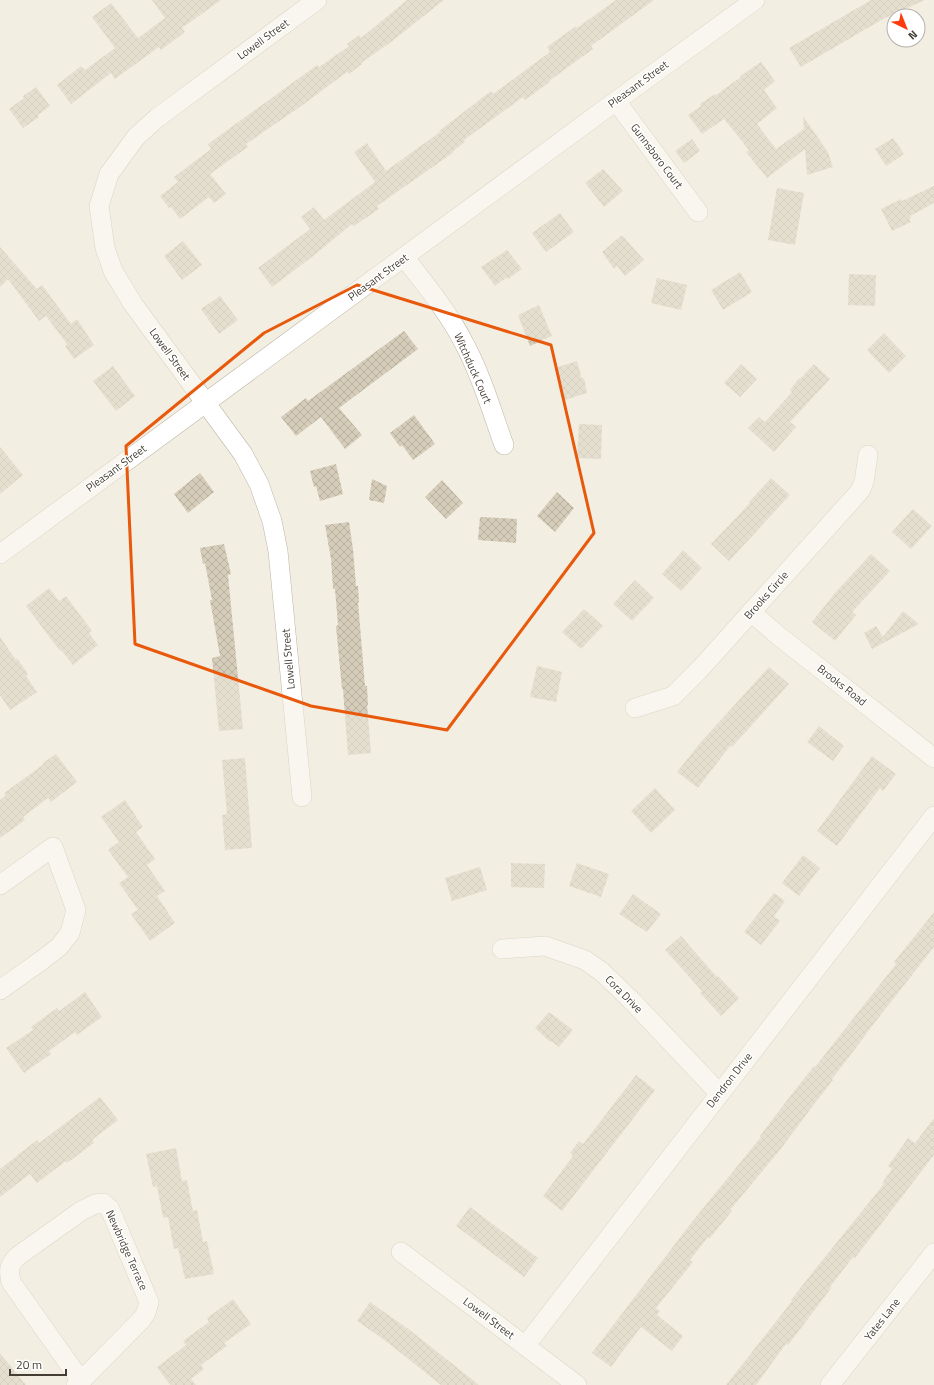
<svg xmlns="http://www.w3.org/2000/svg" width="934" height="1385" viewBox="0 0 934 1385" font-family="'Titillium Web',sans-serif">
  <defs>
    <pattern id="building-cross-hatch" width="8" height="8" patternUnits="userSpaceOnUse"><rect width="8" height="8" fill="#d6ccba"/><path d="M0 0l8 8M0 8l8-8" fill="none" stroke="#b9b0a0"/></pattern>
  </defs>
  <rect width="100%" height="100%" fill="#f2eee2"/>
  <g fill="url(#building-cross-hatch)">
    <path d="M152 0H221L182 28 185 32 161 50 159 47 115 79 111 73 71 104 57 85 81 66 85 70 115 48 92 17 111 3 138 38 165 18Z"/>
    <path d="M407 0H444L391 42 361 63 362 64 349 74 347 72 300 107 246 144 248 147 210 174 226 194 214 203 209 197 180 219 171 207 169 208 160 196 178 182 174 177 211 149 208 144 317 65 319 67 349 46 347 44 359 35 361 38Z"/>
    <path d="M616 0H654L591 46 593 49 549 81 550 82 525 100 523 97 464 140 465 142 453 151 454 152 377 206 379 209 354 226 352 224 312 257 272 287 258 268 310 229 301 217 314 207 324 220 375 182 354 152 367 143 386 171 440 132 439 131 491 91 493 94 550 52 547 47 576 26 577 28Z"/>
    <path d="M871 0H925L883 19 801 67 789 48Z"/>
    <path d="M761 62 775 81 764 90 777 108 757 124 776 149 804 129 803 116 828 152 833 167 807 175 805 149 767 178 746 152 749 150 724 119 702 134 688 115 701 106 700 104 715 94 716 95 741 77 740 76Z"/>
    <path d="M36 87 50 106 38 115 39 117 23 128 9 109 24 98 23 96Z"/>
    <path d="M893 138 904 154 886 166 875 149Z"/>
    <path d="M692 139 700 151 684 163 675 151Z"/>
    <path d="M603 169 623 191 604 207 585 183Z"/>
    <path d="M934 186V203L910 216 911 217 909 219 911 222 892 231 881 209 901 199 902 201Z"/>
    <path d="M777 188 804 193 795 245 768 240Z"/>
    <path d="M560 213 574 232 546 252 532 233Z"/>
    <path d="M622 235 644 260 625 276 617 266 614 269 602 252Z"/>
    <path d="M183 241 202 265 182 280 164 256Z"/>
    <path d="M0 247 37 289 42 285 71 324 77 319 94 345 74 359 65 346 67 344 46 316 39 321 8 279 0 287Z"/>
    <path d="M507 250 522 269 508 279 507 277 495 286 481 267Z"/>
    <path d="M740 272 752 292 723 310 711 290Z"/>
    <path d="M849 274 876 275 875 306 848 305Z"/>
    <path d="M657 278 687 285 681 310 651 303Z"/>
    <path d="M220 296 238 320 219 334 201 309Z"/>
    <path d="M539 305 552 336 530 346 518 315Z"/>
    <path d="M404 331 418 349 339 408 362 435 345 449 321 417 296 436 281 417 306 398 308 401Z"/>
    <path d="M884 333 906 356 889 373 867 350Z"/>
    <path d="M577 361 582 379 584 378 587 393 565 400 555 368Z"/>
    <path d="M741 364 757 379 740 397 724 383Z"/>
    <path d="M814 364 830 379 790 422 796 427 774 452 748 428 759 417 765 422 792 392 790 390 799 378 800 379Z"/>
    <path d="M113 366 135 396 116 411 93 381Z"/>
    <path d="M414 415 435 444 413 460 402 445 400 447 390 433Z"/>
    <path d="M579 424 602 425 601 459 577 458Z"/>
    <path d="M0 447 23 475 0 494Z"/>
    <path d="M336 464 343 494 320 501 316 486 314 487 310 471Z"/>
    <path d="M200 473 214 492 188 513 174 494Z"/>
    <path d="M771 478 790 495 729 561 711 544 750 503 749 502Z"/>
    <path d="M372 479 387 486 384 503 369 500Z"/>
    <path d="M442 480 463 503 446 519 425 497Z"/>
    <path d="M557 492 574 508 555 532 537 516Z"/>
    <path d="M913 509 932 526 911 549 892 532Z"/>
    <path d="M480 517 517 519 516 543 478 540Z"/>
    <path d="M349 522 353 549 356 586H358L359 602H358L365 686H367L368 705H367L371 753 348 755 343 689H342L336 626 338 625 335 589H333L331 559 325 525Z"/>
    <path d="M224 544 231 574 228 575 243 729 219 731 212 658 220 656 210 600H212L205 563 203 564 200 548Z"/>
    <path d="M683 550 702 568 681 591 662 574Z"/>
    <path d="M871 554 890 571 852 612 856 615 835 641 812 622 835 593Z"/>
    <path d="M635 580 654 598 632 621 613 604Z"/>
    <path d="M49 588 59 601 66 596 92 631 89 633 98 645 73 665 61 650 60 651 26 606Z"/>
    <path d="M584 609 603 626 581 649 562 632Z"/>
    <path d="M903 611 919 624 872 649 864 633 876 626 883 637Z"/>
    <path d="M0 637 16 660 17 658 28 674 26 676 37 692 10 710 0 695Z"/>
    <path d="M537 666 562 672 556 702 530 697Z"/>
    <path d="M769 667 789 684 732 747 730 746 698 788 677 772 700 743Z"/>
    <path d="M819 726 844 746 833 761 807 742Z"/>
    <path d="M56 754 77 782 51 802 48 798 23 817 25 820 0 838V800L6 795 4 793 44 764 43 763Z"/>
    <path d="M872 756 896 774 883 791 880 788 837 846 817 831Z"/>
    <path d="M245 758 252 848 225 850 222 815 227 814 222 760Z"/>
    <path d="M655 788 675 810 651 833 631 811Z"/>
    <path d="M125 800 143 827 136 832 155 859 147 865 165 891 157 896 175 923 150 941 131 914 138 910 119 883 128 877 108 850 119 842 101 817Z"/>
    <path d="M803 855 820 868 799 896 782 883Z"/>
    <path d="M511 863 545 864 544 888 511 887Z"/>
    <path d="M577 863 609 874 601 897 569 886Z"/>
    <path d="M480 867 487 890 452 901 445 878Z"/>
    <path d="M774 893 785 901 774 916 780 921 761 945 744 932Z"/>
    <path d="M633 894 661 914 647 932 619 914Z"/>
    <path d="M934 912V947L865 1035V1036L832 1079 833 1080 812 1107 780 1150 730 1210 732 1211 710 1238 708 1237 690 1260 693 1262 656 1308 660 1311 657 1315 683 1336 672 1351 641 1327 611 1367 592 1353 691 1223 761 1137 760 1136 788 1099 814 1066 815 1067 896 964 894 962Z"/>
    <path d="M681 936 717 977 718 976 739 998 721 1016 700 993 702 991 665 950Z"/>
    <path d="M85 992 102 1017 77 1035 75 1032 49 1051 51 1054 24 1073 6 1048 33 1030 31 1027 57 1008 59 1011Z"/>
    <path d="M549 1012 573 1030 559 1047 551 1041 550 1042 535 1028Z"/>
    <path d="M636 1075 655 1090 562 1211 543 1196 573 1156 570 1153 579 1141 583 1144Z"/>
    <path d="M100 1097 118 1120 92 1140 94 1143 67 1163 66 1161 37 1183 30 1174 0 1197V1169L37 1140 39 1143Z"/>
    <path d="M934 1118V1155L865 1245 855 1258 853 1257 830 1287 831 1288 826 1295 798 1332 788 1345 786 1344 756 1385H726L792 1301 791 1300 812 1273 884 1184 882 1183 892 1169 888 1166 908 1138 915 1143Z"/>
    <path d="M176 1148 182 1181 187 1180 193 1211 197 1210 203 1242 207 1241 214 1274 185 1279 178 1248 174 1249 168 1217 163 1218 157 1186 153 1187 146 1154Z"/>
    <path d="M470 1207 538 1258 524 1277 456 1226Z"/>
    <path d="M233 1299 251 1324 224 1343 227 1346 201 1365 204 1369 191 1379 196 1385H170L157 1367 186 1345 183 1341 209 1322 207 1318Z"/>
    <path d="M370 1302 411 1331 479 1385H441L387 1342 357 1321Z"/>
    <path d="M0 1353 26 1385H0Z"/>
  </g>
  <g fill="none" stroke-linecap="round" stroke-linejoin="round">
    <defs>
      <g id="minor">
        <path d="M616 101 698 212"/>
        <path d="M404 257C426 285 449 313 465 345 482 377 492 412 504 445"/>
        <path d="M0 554 616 101 755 0"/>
        <path d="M751 612 780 637 934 758"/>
        <path d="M635 708 673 696 700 669 860 491 864 482 868 455"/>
        <path d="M302 797 278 551 272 521 259 484 243 454 133 304 113 271 105 248 99 206 109 174 136 137 157 118 317 0"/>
        <path d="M0 885 53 847 76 910 70 933 59 947 42 960 0 990"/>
        <path d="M502 949 545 946 585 960 602 972 631 1000 719 1093"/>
        <path d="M401 1252 577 1385"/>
        <path d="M526 1345 934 816"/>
        <path d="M76 1385 81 1381 141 1320 146 1313 149 1302 110 1209 103 1203 95 1204 81 1211 18 1256C9 1265 8 1269 11 1282L81 1381"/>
        <path d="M830 1385 934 1253"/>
      </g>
    </defs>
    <use href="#minor" stroke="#bdb6a5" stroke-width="20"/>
    <use href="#minor" stroke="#fff" stroke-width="19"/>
  </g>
  <path d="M0 0H934V1385H0ZM357 285 551 345 594 533 447 730 311 706 135 644 126 446 264 333Z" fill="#f2eee2" fill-opacity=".55" fill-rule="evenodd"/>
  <path fill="none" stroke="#e8590c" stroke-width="3" stroke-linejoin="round" d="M357 285 551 345 594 533 447 730 311 706 135 644 126 446 264 333Z"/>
  <g text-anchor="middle" stroke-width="3" stroke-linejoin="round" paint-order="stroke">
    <g font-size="11" fill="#433d33" stroke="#fff">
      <text transform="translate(263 39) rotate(-36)" y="4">Lowell Street</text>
      <text transform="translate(638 84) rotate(-36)" y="4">Pleasant Street</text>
      <text transform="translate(657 156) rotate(53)" y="4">Gunnsboro Court</text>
      <text transform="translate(378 277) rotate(-36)" y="4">Pleasant Street</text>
      <text transform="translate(170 354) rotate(54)" y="4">Lowell Street</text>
      <text transform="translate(473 368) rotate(66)" y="4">Witchduck Court</text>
      <text transform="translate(116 468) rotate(-36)" y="4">Pleasant Street</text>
      <text transform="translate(766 595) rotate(-48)" y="4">Brooks Circle</text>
      <text transform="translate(288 659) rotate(-95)" y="4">Lowell Street</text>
      <text transform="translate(842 685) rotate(38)" y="4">Brooks Road</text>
      <text transform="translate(624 994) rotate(45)" y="4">Cora Drive</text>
      <text transform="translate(729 1080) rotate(-52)" y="4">Dendron Drive</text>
      <text transform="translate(127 1250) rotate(66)" y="4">Newbridge Terrace</text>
      <text transform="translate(489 1318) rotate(37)" y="4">Lowell Street</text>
      <text transform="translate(882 1319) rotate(-52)" y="4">Yates Lane</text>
    </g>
  </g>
  <g transform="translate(906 28) rotate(137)"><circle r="19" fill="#ffffff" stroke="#b4b1ad"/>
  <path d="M0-3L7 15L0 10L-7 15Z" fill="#ff3a0c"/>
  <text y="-6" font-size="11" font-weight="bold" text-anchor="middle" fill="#433d33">N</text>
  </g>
  <path d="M10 1369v6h56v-6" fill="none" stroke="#433d33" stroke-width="2"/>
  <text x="16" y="1369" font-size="12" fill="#433d33" stroke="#ffffff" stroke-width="3" paint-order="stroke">20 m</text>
</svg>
